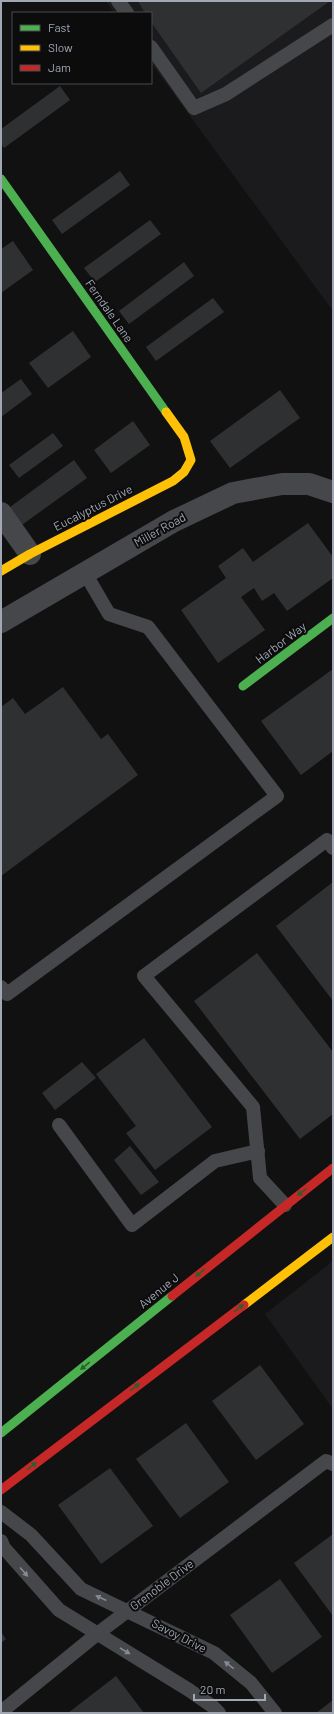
<svg xmlns="http://www.w3.org/2000/svg" width="334" height="1714" viewBox="0 0 334 1714" font-family="Barlow,sans-serif">
  <rect width="100%" height="100%" fill="#111"/>
  <g fill="#1b1b1d">
    <path d="M106 1H333V311L151 63V13H114Z"/>
    <path d="M333 1261V1409L265 1314Z"/>
  </g>
  <g fill="#2f3032">
    <path d="M138 1H330L201 93 151 22V13H145Z"/>
    <path d="M60 86 70 100 4 148 1 144V129Z"/>
    <path d="M120 171 130 185 62 234 52 220Z"/>
    <path d="M150 220 161 234 95 282 84 268Z"/>
    <path d="M13 241 33 270 1 293V249Z"/>
    <path d="M184 262 194 276 129 324 119 311Z"/>
    <path d="M213 298 224 312 156 361 146 347Z"/>
    <path d="M73 331 91 357 48 388 29 363Z"/>
    <path d="M21 379 32 394 1 417V393Z"/>
    <path d="M280 390 300 418 230 468 210 441Z"/>
    <path d="M133 421 150 445 111 473 94 450Z"/>
    <path d="M53 433 63 446 19 478 9 465Z"/>
    <path d="M74 460 87 478 19 527 6 510Z"/>
    <path d="M308 523 333 557V578L287 611 274 593 262 601 254 588 241 597 265 630 218 663 181 610 226 578 218 566 243 548 253 562Z"/>
    <path d="M333 669V751L301 775 261 721Z"/>
    <path d="M63 687 101 739 108 734 138 775 1 876V707L13 698 25 714Z"/>
    <path d="M333 882V1001L276 926Z"/>
    <path d="M257 953 333 1052V1114L300 1139 194 1001Z"/>
    <path d="M144 1038 212 1127 155 1170 126 1133 136 1126 96 1074Z"/>
    <path d="M82 1062 96 1078 55 1110 42 1093Z"/>
    <path d="M130 1146 159 1182 141 1195 114 1160Z"/>
    <path d="M260 1365 304 1424 256 1460 212 1401Z"/>
    <path d="M186 1423 229 1482 180 1518 136 1459Z"/>
    <path d="M110 1468 153 1526 101 1564 58 1505Z"/>
    <path d="M333 1534V1616L294 1563Z"/>
    <path d="M280 1579 322 1637 272 1673 230 1615Z"/>
    <path d="M1 1632 6 1639 1 1643Z"/>
    <path d="M116 1676 144 1713H68Z"/>
    <path d="M333 1700V1713H316Z"/>
  </g>
  <g fill="none" stroke-linecap="round" stroke-linejoin="round">
    <g stroke="#45474a" stroke-width="14">
      <path d="M118 1 127 13"/>
      <path d="M151 47 194 108 226 94 333 25"/>
      <path d="M1 987 7 994 277 796 148 627 109 614 85 573"/>
      <path d="M59 1125 132 1225 215 1161 258 1151"/>
      <path d="M285 1205 260 1178 253 1107 144 976 327 840 333 848"/>
      <path d="M1 1512 31 1535 81 1589 214 1653 251 1683 275 1713"/>
      <path d="M1 1541 4 1548 59 1610 189 1690 212 1706 219 1713"/>
      <path d="M1 1712 97 1634 326 1461 333 1464"/>
    </g>
    <g stroke="#45474a" stroke-width="22">
      <path d="M1 513 30 554"/>
      <path d="M1 622 174 521 233 493 282 484H309L333 492"/>
    </g>
    <g stroke="#4caf50" stroke-width="9">
      <path d="M1 179 166 412"/>
      <path d="M243 686 333 618"/>
      <path d="M1 1433 172 1296"/>
    </g>
    <g stroke="#ffc107" stroke-width="9">
      <path d="M1 571 30 554 173 481 184 472 191 460 184 437 166 412"/>
      <path d="M244 1305 333 1237"/>
    </g>
    <g stroke="#c62828" stroke-width="9">
      <path d="M172 1296 333 1168"/>
      <path d="M1 1490 244 1305"/>
    </g>
  </g>
  <defs><path id="oneway-solid" d="M-6-.8H1V-3.2L6.5 0L1 3.2V.8H-6Z"/></defs>
  <g fill="#2c5e2e">
    <use href="#oneway-solid" transform="translate(302 1192) rotate(143)"/>
    <use href="#oneway-solid" transform="translate(200 1273) rotate(141)"/>
    <use href="#oneway-solid" transform="translate(239 1308) rotate(-37)"/>
    <use href="#oneway-solid" transform="translate(85 1366) rotate(141)"/>
    <use href="#oneway-solid" transform="translate(135 1387) rotate(-37)"/>
    <use href="#oneway-solid" transform="translate(32 1466) rotate(-37)"/>
  </g>
  <g fill="#858a94">
    <use href="#oneway-solid" transform="translate(24 1572) rotate(49)"/>
    <use href="#oneway-solid" transform="translate(101 1598) rotate(-155)"/>
    <use href="#oneway-solid" transform="translate(125 1651) rotate(31)"/>
    <use href="#oneway-solid" transform="translate(229 1665) rotate(-142)"/>
  </g>
  <g text-anchor="middle" stroke-width="4" stroke-linejoin="round" paint-order="stroke">
    <g font-size="12" fill="#a1a7b3" stroke="#0c0c0d">
      <text transform="translate(109 311) rotate(55)" y="4">Ferndale Lane</text>
      <text transform="translate(93 508) rotate(-27)" y="4">Eucalyptus Drive</text>
      <text transform="translate(160 530) rotate(-29)" y="4">Miller Road</text>
      <text transform="translate(281 643) rotate(-37)" y="4">Harbor Way</text>
      <text transform="translate(159 1291) rotate(-39)" y="4">Avenue J</text>
      <text transform="translate(162 1585) rotate(-37)" y="4">Grenoble Drive</text>
      <text transform="translate(179 1636) rotate(27)" y="4">Savoy Drive</text>
    </g>
  </g>
  <rect width="334" height="1714" fill="none" stroke="#a1a7b3" stroke-width="4"/>
  <rect x="12" y="12" width="140" height="72" fill="#0c0c0d" stroke="#484a4f"/>
  <rect x="20" y="25" width="20" height="6" fill="#4caf50" stroke="#484a4f"/>
  <text x="48" y="32" font-size="12" fill="#a1a7b3">Fast</text>
  <rect x="20" y="45" width="20" height="6" fill="#ffc107" stroke="#484a4f"/>
  <text x="48" y="52" font-size="12" fill="#a1a7b3">Slow</text>
  <rect x="20" y="65" width="20" height="6" fill="#c62828" stroke="#484a4f"/>
  <text x="48" y="72" font-size="12" fill="#a1a7b3">Jam</text>
  <path d="M194 1694v6h71v-6" fill="none" stroke="#a1a7b3" stroke-width="2"/>
  <text x="200" y="1694" font-size="12" fill="#a1a7b3" stroke="#0c0c0d" stroke-width="3" paint-order="stroke">20 m</text>
</svg>
